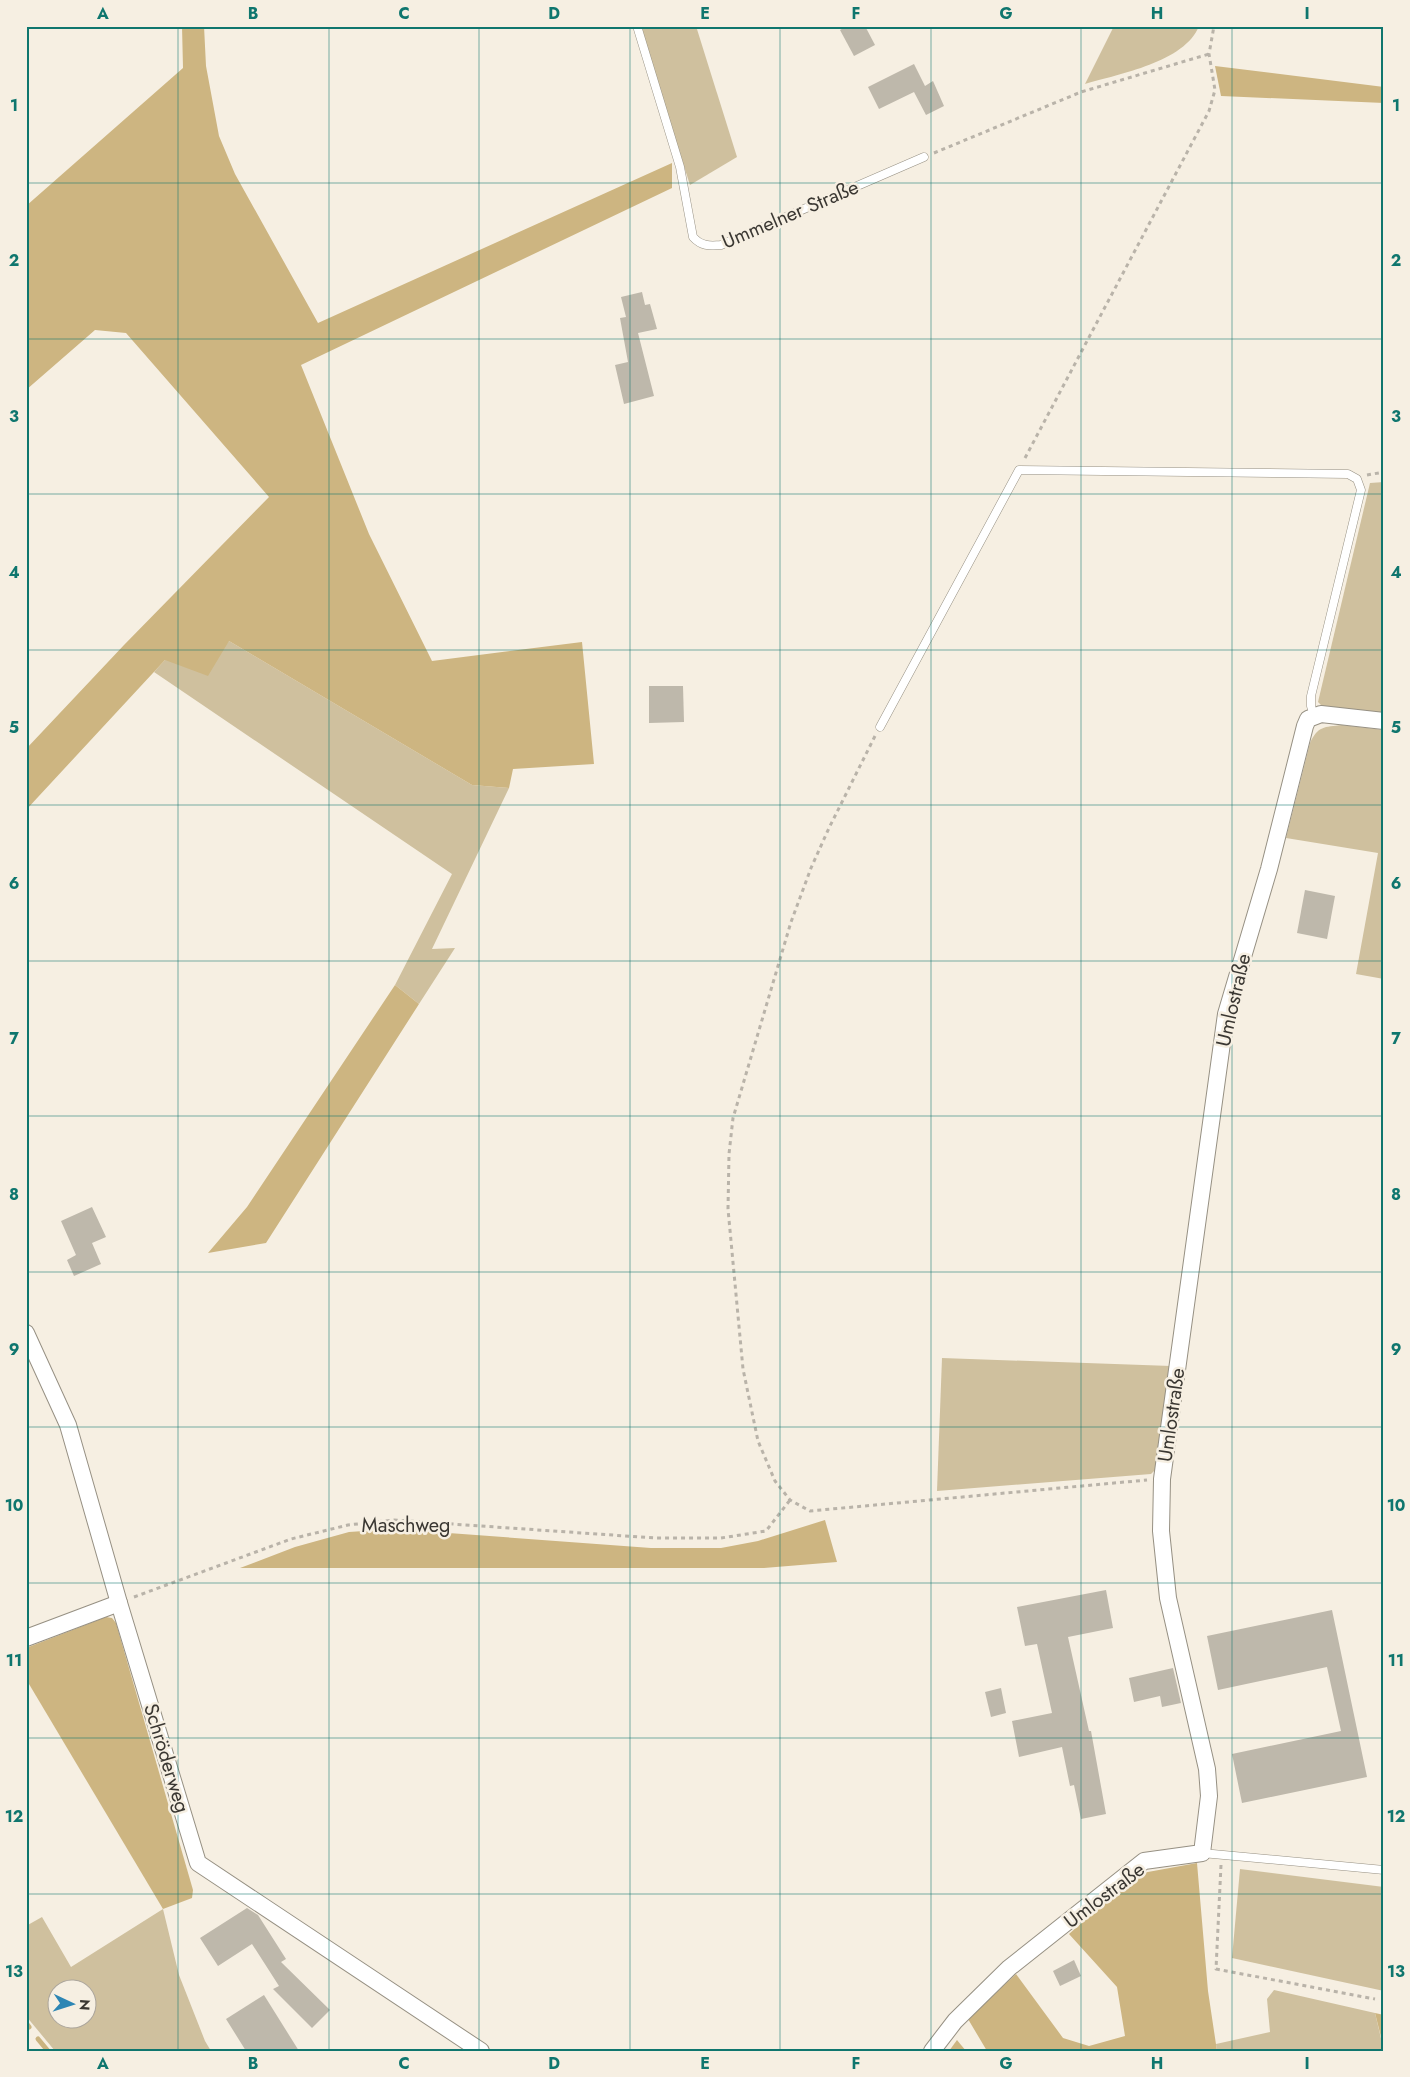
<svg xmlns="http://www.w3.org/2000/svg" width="1410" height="2077" viewBox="0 0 1410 2077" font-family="Jost,sans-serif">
  <rect width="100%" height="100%" fill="#f6efe2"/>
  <g fill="#cfc09e" fill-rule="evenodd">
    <path d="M639 26H696L737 157 690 185Z"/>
    <path d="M1114 26H1199C1185 62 1119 74 1085 84Z"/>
    <path d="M1384 482V714L1323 707 1318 702 1370 483Z"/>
    <path d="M229 641 472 785 509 788 432 949 455 948 419 1004 395 985 452 874 154 672 165 660Z"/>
    <path d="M1342 725 1384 730V979L1356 974 1378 853 1286 838 1310 743C1318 726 1324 727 1342 725Z"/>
    <path d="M942 1358 1171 1366 1158 1467 1151 1474 937 1491Z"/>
    <path d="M1240 1869 1384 1887V1991L1232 1958Z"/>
    <path d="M163 1909 179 1975 205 2041 211 2051H55L26 2016V1926L42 1917 71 1967ZM58 1990H88V2020H58Z"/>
    <path d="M1274 1990 1375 2013 1384 2051H1217L1216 2044 1270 2032 1267 1999Z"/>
  </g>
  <g fill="#cdb581">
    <path d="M182 26H204L206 66 219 136 235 174 318 323 672 163V188L301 365 369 534 432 661 582 642 594 764 513 769 509 788 472 785 229 641 208 676 165 660 26 810V749L124 645 269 497 126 333 95 330 26 390V206L183 68Z"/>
    <path d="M1215 66 1384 87V103L1221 96Z"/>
    <path d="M395 985 419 1004 266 1243 208 1253 247 1207Z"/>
    <path d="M825 1520 837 1562 764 1568H240L295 1547 349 1532 394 1529 651 1548H721L758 1541Z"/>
    <path d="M106 1617 112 1618 116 1623 193 1890 192 1898 163 1909 26 1679V1648Z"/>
    <path d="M1197 1863 1208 1991 1217 2051H987L968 2019 1016 1974 1063 2038 1089 2046 1125 2036 1117 1987 1069 1934 1137 1874Z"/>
    <path d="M1375 2013 1384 2015V2049Z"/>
    <path d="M957 2040 966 2051H949Z"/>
  </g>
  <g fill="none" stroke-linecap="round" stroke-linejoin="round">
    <g stroke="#cab37f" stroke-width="5">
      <path d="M26 2023 29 2027"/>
      <path d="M38 2039 48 2051"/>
    </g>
  </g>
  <g fill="#beb8ab">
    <path d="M847 26H865L875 45 854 56 840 30Z"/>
    <path d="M914 64 925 86 933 81 944 106 926 115 914 92 879 109 868 87Z"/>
    <path d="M642 292 645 305 650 304 657 329 638 333 654 396 624 404 615 365 628 362 620 318 626 317 621 297Z"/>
    <path d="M649 686H683L684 722 649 723Z"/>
    <path d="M1305 890 1335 896 1327 939 1297 933Z"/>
    <path d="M92 1207 106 1237 92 1243 101 1264 74 1276 67 1260 76 1255 61 1221Z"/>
    <path d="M1106 1590 1113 1628 1068 1637 1089 1731H1091L1106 1814 1081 1819 1074 1785 1070 1786 1062 1747 1019 1757 1012 1721 1052 1713 1037 1644 1025 1646 1017 1607Z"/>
    <path d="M1332 1610 1367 1777 1242 1803 1232 1754 1341 1731 1327 1667 1218 1690 1207 1636Z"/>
    <path d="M1173 1668 1181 1703 1162 1707 1160 1696 1134 1702 1129 1678Z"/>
    <path d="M1001 1688 1006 1713 991 1717 985 1692Z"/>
    <path d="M247 1908 258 1915 286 1959 281 1962 330 2010 312 2028 273 1989 279 1986 252 1944 218 1966 200 1938Z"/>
    <path d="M1074 1960 1081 1976 1060 1986 1053 1971Z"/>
    <path d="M264 1995 299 2051H246L226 2019Z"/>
  </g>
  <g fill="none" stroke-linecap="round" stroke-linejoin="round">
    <defs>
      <g id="service">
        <path d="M637 26 680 167 693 237C701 246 709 246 721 245L924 157"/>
        <path d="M880 727 1019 470 1348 474 1357 479 1361 490 1311 696V706L1314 716"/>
        <path d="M1202 1853 1384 1870"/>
      </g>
      <g id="minor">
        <path d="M26 1333 68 1425 119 1603 198 1863 481 2051"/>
        <path d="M26 1638 119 1603"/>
        <path d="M932 2051 955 2021 1009 1968 1144 1861 1202 1853 1209 1796 1207 1769 1168 1598 1161 1531 1162 1479 1226 1014 1269 869 1305 726 1308 719 1321 714 1384 721"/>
      </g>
    </defs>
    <use href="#service" stroke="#969083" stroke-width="9"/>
    <use href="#minor" stroke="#969083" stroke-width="18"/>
    <g stroke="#b9b3a9" stroke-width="3" stroke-dasharray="4 4" stroke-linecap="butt">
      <path d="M934 153 1081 92 1209 54"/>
      <path d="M1025 458 1209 111 1215 90 1209 54 1214 26"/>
      <path d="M1367 475 1384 472"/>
      <path d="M875 736 829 828 811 868 791 922 733 1118 729 1154 728 1209 743 1369 758 1441 775 1481 790 1500 810 1511 1147 1480"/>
      <path d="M134 1597 291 1539 348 1525 394 1520 655 1538H721L766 1531 790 1500"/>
      <path d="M1221 1865 1216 1969 1375 1999"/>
    </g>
    <use href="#service" stroke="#fff" stroke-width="8"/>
    <use href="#minor" stroke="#fff" stroke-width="16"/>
  </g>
  <path fill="none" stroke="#0f766e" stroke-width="1" stroke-opacity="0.55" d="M178 26V2051M329 26V2051M479 26V2051M630 26V2051M780 26V2051M931 26V2051M1081 26V2051M1232 26V2051M26 183H1384M26 339H1384M26 494H1384M26 650H1384M26 805H1384M26 961H1384M26 1116H1384M26 1272H1384M26 1427H1384M26 1583H1384M26 1738H1384M26 1894H1384"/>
  <g text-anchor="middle" stroke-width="5" stroke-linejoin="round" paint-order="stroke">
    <g font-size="20" fill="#3a3732" stroke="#f6efe2">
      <text transform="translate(790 214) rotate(-23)" y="7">Ummelner Straße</text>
      <text transform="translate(1233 1000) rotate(-77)" y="7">Umlostraße</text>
      <text transform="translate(1171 1415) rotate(-82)" y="7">Umlostraße</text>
      <text x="406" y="1532">Maschweg</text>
      <text transform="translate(167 1758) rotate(73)" y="7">Schröderweg</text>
      <text transform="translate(1104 1895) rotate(-37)" y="7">Umlostraße</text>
    </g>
  </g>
  <rect width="1410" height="2077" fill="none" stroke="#f6efe2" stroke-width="55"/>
  <g transform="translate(72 2004) rotate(94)"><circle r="24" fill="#f6efe2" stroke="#aba59c"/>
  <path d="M0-4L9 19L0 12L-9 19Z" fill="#2d86b4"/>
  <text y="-8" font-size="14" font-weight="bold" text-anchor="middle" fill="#3a3732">N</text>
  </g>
  <rect x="28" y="28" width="1354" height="2022" fill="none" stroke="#0f766e" stroke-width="2"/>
  <g font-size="16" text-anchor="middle" font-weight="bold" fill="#0f766e">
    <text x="103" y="19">A</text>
    <text x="253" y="19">B</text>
    <text x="404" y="19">C</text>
    <text x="554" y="19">D</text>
    <text x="705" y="19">E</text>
    <text x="856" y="19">F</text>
    <text x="1006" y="19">G</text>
    <text x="1157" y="19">H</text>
    <text x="1307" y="19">I</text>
    <text x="14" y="111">1</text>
    <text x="1396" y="111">1</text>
    <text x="14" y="266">2</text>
    <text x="1396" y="266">2</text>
    <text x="14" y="422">3</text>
    <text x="1396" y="422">3</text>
    <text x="14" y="578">4</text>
    <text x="1396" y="578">4</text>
    <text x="14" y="733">5</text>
    <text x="1396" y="733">5</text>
    <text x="14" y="889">6</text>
    <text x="1396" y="889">6</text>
    <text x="14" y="1044">7</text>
    <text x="1396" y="1044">7</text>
    <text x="14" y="1200">8</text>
    <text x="1396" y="1200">8</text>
    <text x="14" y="1355">9</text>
    <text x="1396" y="1355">9</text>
    <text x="14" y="1511">10</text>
    <text x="1396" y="1511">10</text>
    <text x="14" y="1666">11</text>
    <text x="1396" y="1666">11</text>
    <text x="14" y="1822">12</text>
    <text x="1396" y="1822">12</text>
    <text x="14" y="1977">13</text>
    <text x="1396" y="1977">13</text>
    <text x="103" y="2069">A</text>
    <text x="253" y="2069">B</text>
    <text x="404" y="2069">C</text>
    <text x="554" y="2069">D</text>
    <text x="705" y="2069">E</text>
    <text x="856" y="2069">F</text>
    <text x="1006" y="2069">G</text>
    <text x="1157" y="2069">H</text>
    <text x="1307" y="2069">I</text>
  </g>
</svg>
